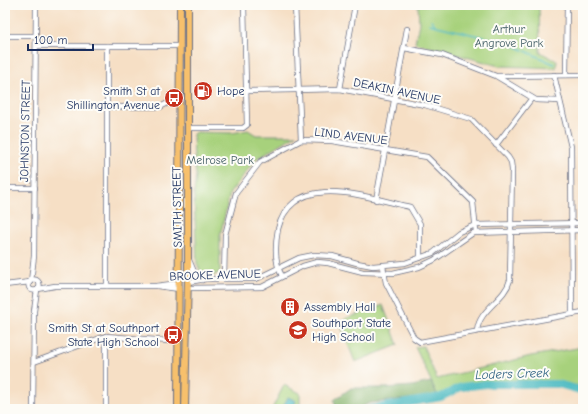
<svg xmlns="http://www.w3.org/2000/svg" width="588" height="414" viewBox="0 0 588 414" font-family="'Comic Neue',sans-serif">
  <rect width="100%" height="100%" fill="#fdfcf7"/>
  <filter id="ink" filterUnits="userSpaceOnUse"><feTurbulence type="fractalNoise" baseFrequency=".025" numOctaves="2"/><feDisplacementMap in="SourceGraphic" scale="8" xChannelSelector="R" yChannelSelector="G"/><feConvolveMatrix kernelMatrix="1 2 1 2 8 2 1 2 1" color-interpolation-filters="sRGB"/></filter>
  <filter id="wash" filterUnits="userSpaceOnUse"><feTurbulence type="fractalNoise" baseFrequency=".012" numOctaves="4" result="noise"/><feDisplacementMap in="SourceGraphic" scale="16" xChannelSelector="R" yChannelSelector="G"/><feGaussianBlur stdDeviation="0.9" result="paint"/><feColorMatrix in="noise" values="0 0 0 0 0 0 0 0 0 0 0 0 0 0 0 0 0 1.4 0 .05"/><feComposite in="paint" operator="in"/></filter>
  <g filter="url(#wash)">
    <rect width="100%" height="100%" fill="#f6dfc5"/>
    <g fill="#a7d17c" stroke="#61806d">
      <path d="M418 5H539L540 52 557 61 556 68 499 66 415 43 419 23Z"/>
      <path d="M248 130 256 135H296L256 159 230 193 220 236V272L213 276 202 275 197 264 194 194 196 175 194 162 193 134 196 132 232 133Z"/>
      <path d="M383 305 398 345 355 362 339 321Z"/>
      <path d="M423 346 437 379 531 356 583 347V387C551 378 496 379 463 385 454 387 447 393 438 396L415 347Z"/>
      <path d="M284 385 300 393V409H272Z"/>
    </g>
    <path fill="#85b36c" stroke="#507165" d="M431 382 438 396 370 403 357 409H336L334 400 351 388H385L412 386Z"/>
    <path fill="#4ab9c1" stroke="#327490" d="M288 397 296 401 292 409H282Z"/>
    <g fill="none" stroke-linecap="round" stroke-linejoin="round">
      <g stroke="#4ab9c1" stroke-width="1.5">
        <path d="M431 20 435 25"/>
        <path d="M429 24 508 43 554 64"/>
      </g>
      <path stroke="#4ab9c1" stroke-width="8" d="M371 409 441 397 461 387 486 384H558L583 391"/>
    </g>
  </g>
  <g filter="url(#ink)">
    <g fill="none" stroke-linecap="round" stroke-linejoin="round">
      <defs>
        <g id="minor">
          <path d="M295 5 301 140"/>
          <path d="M5 36H36"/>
          <path d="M36 46H180"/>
          <path d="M404 48 442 55 496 76 536 100 560 101"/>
          <path d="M554 75 571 147 572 314"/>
          <path d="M566 75 567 5"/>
          <path d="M497 76 583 75"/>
          <path d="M340 89 355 5"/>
          <path d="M247 91 340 89 425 105 471 119 508 157 511 162 512 170 510 280C505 300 479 309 477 331"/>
          <path d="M108 107H160L166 104"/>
          <path d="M188 128H243L247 125 244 5"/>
          <path d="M496 145 532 98"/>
          <path d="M5 188H35"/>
          <path d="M376 200 407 29"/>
          <path d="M189 260 195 274 202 280"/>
          <path d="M383 266 386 283 414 338 420 342 583 312"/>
          <path d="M282 276C274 262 275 245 278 229 293 169 369 198 410 207L420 224V258"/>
          <path d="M224 279 225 235 236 193 260 162 301 140 332 141 427 157 473 202 476 232"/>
          <circle cx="34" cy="285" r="5.5"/>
          <path d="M31 281 34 256 36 5"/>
          <path d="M188 282 206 279H256L299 258 314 255 332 256 357 263 373 266 405 263 433 253 459 232 475 225 583 223"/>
          <path d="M5 285 30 282"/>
          <path d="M107 286V46"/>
          <path d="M157 286 179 289"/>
          <path d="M188 288 262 287 303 266 317 262 328 263 363 272 393 273 419 267 434 260 473 233 583 230"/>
          <path d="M38 289 55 286H156L179 283"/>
          <path d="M34 362 106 336 168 341"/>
          <path d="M33 409 34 311 37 290"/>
          <path d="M106 409V336"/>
        </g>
        <g id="highway">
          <path d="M178 409 180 5"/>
          <path d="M185 409 188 275V5"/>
        </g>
      </defs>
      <use href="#minor" stroke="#686d82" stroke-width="6"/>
      <use href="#highway" stroke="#686d82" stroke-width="8"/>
      <use href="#minor" stroke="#fff" stroke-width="4.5"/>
      <use href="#highway" stroke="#f7c06c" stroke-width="6"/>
    </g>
  </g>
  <defs>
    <symbol id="fuel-disc" viewBox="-11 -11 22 22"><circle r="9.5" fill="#c8321e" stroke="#fdfcf7"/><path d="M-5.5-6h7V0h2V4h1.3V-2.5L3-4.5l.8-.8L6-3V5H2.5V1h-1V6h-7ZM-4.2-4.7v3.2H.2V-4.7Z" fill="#fff"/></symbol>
    <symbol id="bus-disc" viewBox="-11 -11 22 22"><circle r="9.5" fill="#c8321e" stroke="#fdfcf7"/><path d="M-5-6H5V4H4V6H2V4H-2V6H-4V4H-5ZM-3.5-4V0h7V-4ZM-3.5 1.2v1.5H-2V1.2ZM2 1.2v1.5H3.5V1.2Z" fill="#fff"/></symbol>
    <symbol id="building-disc" viewBox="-11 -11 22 22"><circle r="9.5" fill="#c8321e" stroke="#fdfcf7"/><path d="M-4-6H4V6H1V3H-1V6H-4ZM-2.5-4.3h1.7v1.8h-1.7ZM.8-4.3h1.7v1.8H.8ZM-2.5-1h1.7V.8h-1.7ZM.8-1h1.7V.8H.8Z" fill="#fff"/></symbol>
    <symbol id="school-disc" viewBox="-11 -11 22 22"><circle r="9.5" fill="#c8321e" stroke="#fdfcf7"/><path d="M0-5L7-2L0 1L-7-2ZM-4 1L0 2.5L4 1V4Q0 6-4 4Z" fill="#fff"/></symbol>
  </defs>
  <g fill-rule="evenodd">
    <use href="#fuel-disc" x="192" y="80" width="22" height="22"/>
    <use href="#bus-disc" x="163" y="87" width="22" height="22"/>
    <use href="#building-disc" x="279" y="296" width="22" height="22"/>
    <use href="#school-disc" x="287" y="319" width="22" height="22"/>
    <use href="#bus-disc" x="162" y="324" width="22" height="22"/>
  </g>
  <g text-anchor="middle" stroke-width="4" stroke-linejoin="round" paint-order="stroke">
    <g font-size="12" fill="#456067" stroke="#fdfcf7">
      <text x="509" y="33">Arthur<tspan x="509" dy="14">Angrove Park</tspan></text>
      <text x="220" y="164">Melrose Park</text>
    </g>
    <g font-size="12" fill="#1b2f5e" stroke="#fdfcf7" text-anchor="start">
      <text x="160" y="95" text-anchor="end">Smith St at<tspan x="160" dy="14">Shillington Avenue</tspan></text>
      <text x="217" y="95">Hope</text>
      <text x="304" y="311">Assembly Hall</text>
      <text x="312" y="327">Southport State<tspan x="312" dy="14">High School</tspan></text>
      <text x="159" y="332" text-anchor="end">Smith St at Southport<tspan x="159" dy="14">State High School</tspan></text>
    </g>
    <g font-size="12" fill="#1b2f5e" stroke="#fdfcf7">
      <text transform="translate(397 91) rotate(12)" y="4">DEAKIN AVENUE</text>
      <text transform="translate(25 131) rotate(-89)" y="4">JOHNSTON STREET</text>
      <text transform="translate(351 136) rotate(7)" y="4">LIND AVENUE</text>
      <text transform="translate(177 207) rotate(-91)" y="4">SMITH STREET</text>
      <text transform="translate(215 275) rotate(-2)" y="4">BROOKE AVENUE</text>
    </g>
    <g font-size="13" font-style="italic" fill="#2b5f81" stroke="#fdfcf7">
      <text transform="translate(512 373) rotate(-2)" y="5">Loders Creek</text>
    </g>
  </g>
  <rect width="588" height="414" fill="none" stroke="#fdfcf7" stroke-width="20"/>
  <path d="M28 44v6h65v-6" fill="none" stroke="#1b2f5e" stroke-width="2"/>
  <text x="34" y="44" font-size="12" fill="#1b2f5e" stroke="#fdfcf7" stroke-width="3" paint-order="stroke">100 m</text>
</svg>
